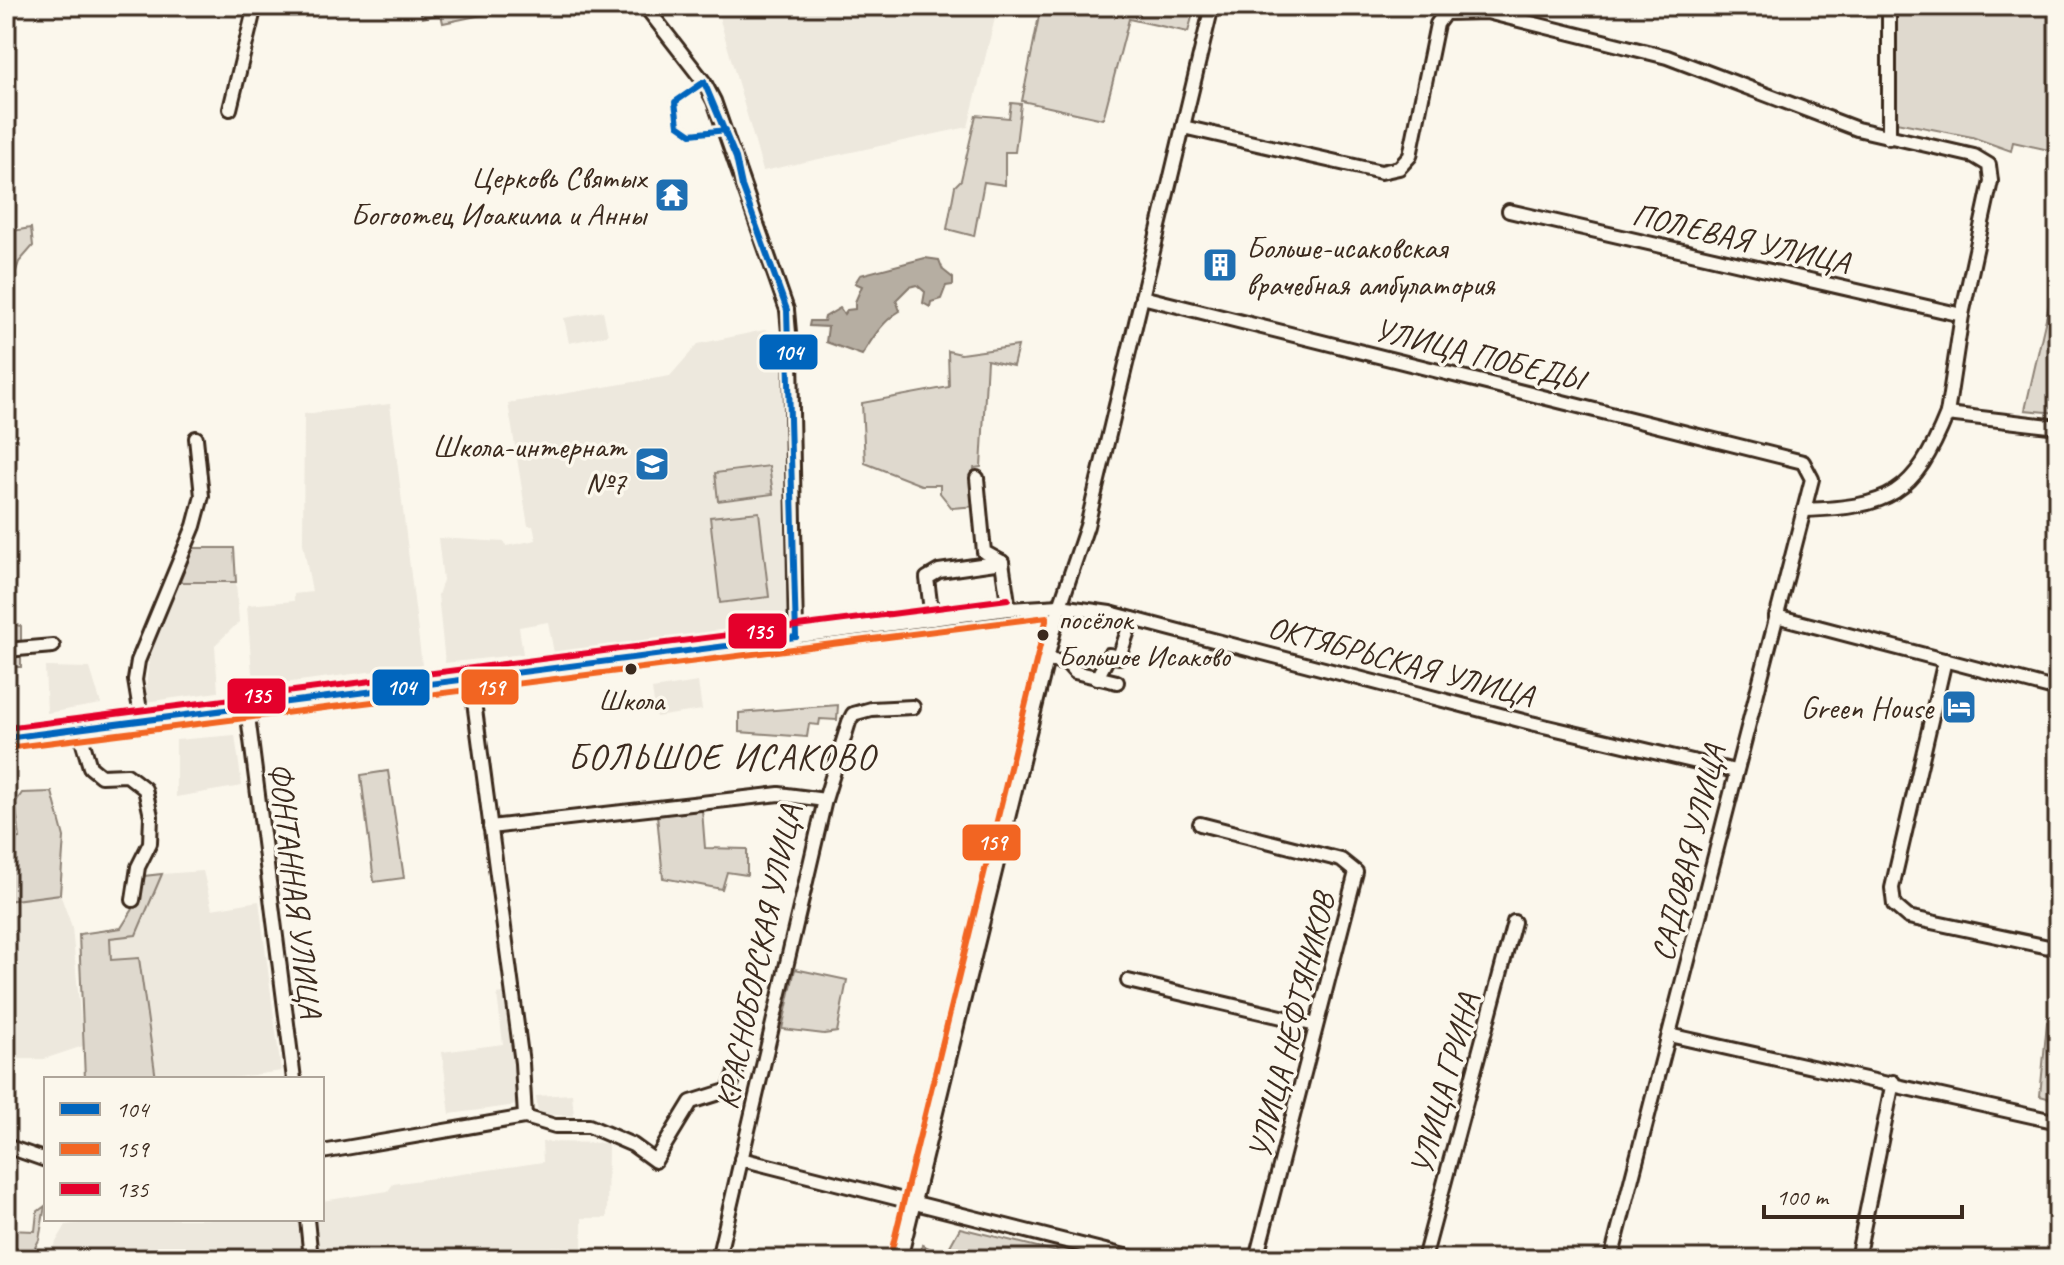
<svg xmlns="http://www.w3.org/2000/svg" width="2064" height="1265" viewBox="0 0 2064 1265" font-family="Caveat,sans-serif">
  <rect width="100%" height="100%" fill="#fbf7ec"/>
  <filter id="ink" filterUnits="userSpaceOnUse"><feTurbulence type="fractalNoise" baseFrequency=".0125" numOctaves="2"/><feDisplacementMap in="SourceGraphic" scale="16" xChannelSelector="R" yChannelSelector="G"/><feConvolveMatrix kernelMatrix="1 2 1 2 8 2 1 2 1" color-interpolation-filters="sRGB"/></filter>
  <g filter="url(#ink)">
    <g fill="#ede8dd">
      <path d="M716 6H998L968 127 763 171Z"/>
      <path d="M603 311 608 335 569 343 564 318Z"/>
      <path d="M764 330 783 333 789 605 783 627 558 658 554 653 548 622 519 627 523 654 445 663 438 595 443 580 438 538 505 542 506 546 536 540 533 526H528L508 403 670 376 698 344Z"/>
      <path d="M390 404 422 665 253 687 247 605 294 601V594L312 592 303 543 304 414Z"/>
      <path d="M180 582H236L239 622 215 645 218 692 145 702 149 657Z"/>
      <path d="M45 667 90 668 101 704 47 713Z"/>
      <path d="M698 682 702 710 656 717 652 689Z"/>
      <path d="M235 735 242 786 176 797V740Z"/>
      <path d="M203 871 212 909 259 901 281 1071 225 1079H156L139 959 111 960 109 938 136 935 162 874Z"/>
      <path d="M60 894 72 927 83 1046 44 1059H6V901Z"/>
      <path d="M510 992 524 1104 450 1114 442 1052 503 1044 497 994Z"/>
      <path d="M572 1094 574 1116 538 1114 536 1096Z"/>
      <path d="M542 1142 608 1143 607 1218H582V1248L551 1246 552 1259H46L66 1225 109 1219H322V1201L388 1191 393 1184 543 1162Z"/>
    </g>
    <g fill="#dfd9ce" stroke="#8d8276" stroke-width="2">
      <path d="M420 6H525L443 23 441 14 422 18Z"/>
      <path d="M1041 6H1069L1100 12 1102 6H1195L1188 32 1129 19 1103 119 1022 101Z"/>
      <path d="M1885 6H2058V152L2013 142 2011 151 1972 137 1896 122Z"/>
      <path d="M1011 103 1021 104 1015 152H1005V185L984 182 974 236 947 229 955 186 961 180 976 115 1009 118Z"/>
      <path d="M31 228 33 246 19 262 16 271H6V232Z"/>
      <path d="M2058 266V413L2025 410Z"/>
      <path d="M1018 346 1013 366 987 360 981 467 974 468 977 506 952 508 940 493V485H921L865 463 862 403 949 387 948 351 961 354Z"/>
      <path d="M769 466 773 494 718 501 715 473Z"/>
      <path d="M759 512 769 597 720 603 710 517Z"/>
      <path d="M193 548H234L236 582H180Z"/>
      <path d="M6 623 21 626V667H6Z"/>
      <path d="M838 705 837 720 820 719 819 725 809 724 807 737 739 732V713Z"/>
      <path d="M388 771 404 878 374 882 361 775Z"/>
      <path d="M52 792 64 837 60 894 6 901V840L20 838 15 803 22 793Z"/>
      <path d="M702 810 705 848 747 849V875L727 872 722 889 663 878 657 815Z"/>
      <path d="M162 874 136 935 110 938 111 960 139 958 156 1079H85L79 934 121 928 133 909 144 876Z"/>
      <path d="M795 969 847 980 837 1032 824 1034 782 1029Z"/>
      <path d="M2047 1022 2058 1024V1032H2054L2058 1041V1101L2040 1096Z"/>
      <path d="M45 1206 39 1240 30 1257 6 1259V1230L35 1231 37 1212Z"/>
      <path d="M960 1228 1086 1259H919L922 1245 945 1255Z"/>
    </g>
    <path fill="#b6aea2" stroke="#85796d" stroke-width="2" d="M925 258 939 260 943 270 953 278V285L946 286 941 299 931 302 930 307 923 303 925 292 917 285 909 287 896 300 900 311C881 322 872 340 862 355L826 342 828 327 809 326 810 321H824L825 317 840 308 844 314 847 310 855 309V302L862 286 855 283 860 275Z"/>
    <g fill="none" stroke-linecap="round" stroke-linejoin="round">
      <defs>
        <g id="minor">
          <path d="M645 6 704 82 714 101 787 310 791 355 796 637"/>
          <path d="M230 109 255 6"/>
          <path d="M1183 127 1381 172 1399 168 1410 156 1437 24 1445 13 1487 12 1667 57 1857 129 1974 156 1989 165 1991 181 1962 315 1947 414"/>
          <path d="M1889 138V6"/>
          <path d="M1509 211 1962 315"/>
          <path d="M1142 297 1803 462 1812 479 1611 1259"/>
          <path d="M977 478 984 552 1002 562"/>
          <path d="M1804 510C1889 507 1914 496 1947 414L2058 427"/>
          <path d="M1776 616 2058 690"/>
          <path d="M932 619 927 578 939 571 1002 562 1009 609"/>
          <path d="M6 650 53 646"/>
          <path d="M1047 660 1067 663 1075 672 1117 682"/>
          <path d="M1945 660 1892 888 1894 905 1908 917 2058 949"/>
          <path d="M1097 678 1109 655 1119 657 1132 619"/>
          <path d="M471 679 522 1063 525 1117"/>
          <path d="M247 708 294 1079"/>
          <path d="M142 722 135 680 138 661 194 526 202 496 196 438"/>
          <path d="M79 730 90 767 101 776 127 775 145 789 151 816 150 843 138 867 133 900"/>
          <path d="M6 738 1009 609 1060 606 1110 613 1531 723 1735 771"/>
          <path d="M1200 824 1341 860 1356 872 1256 1259"/>
          <path d="M490 827 779 794 825 800"/>
          <path d="M1128 981 1316 1025"/>
          <path d="M1669 1035 2058 1122"/>
          <path d="M6 1146 46 1160"/>
          <path d="M322 1152 525 1117 555 1126H589L633 1145 655 1161 691 1102 729 1090 736 1072"/>
          <path d="M741 1159 1137 1259"/>
          <path d="M307 1219 311 1259"/>
          <path d="M718 1259 825 800 849 722 853 714 871 709 913 707"/>
          <path d="M900 1259 1060 606 1087 526 1212 6"/>
          <path d="M1424 1259 1514 922"/>
          <path d="M1857 1259 1893 1082"/>
        </g>
      </defs>
      <use href="#minor" stroke="#3b2a1e" stroke-width="18"/>
      <use href="#minor" stroke="#fbf7ec" stroke-width="12"/>
      <defs>
        <g id="bus-1">
          <path d="M704 82 736 158 742 186 787 310 796 637"/>
          <path d="M704 82 675 102 678 125 691 134 726 130"/>
          <path d="M6 738 796 637"/>
        </g>
        <path id="bus-2" d="M7 748 1047 617 890 1257"/>
        <path id="bus-3" d="M6 728 1008 599"/>
      </defs>
      <use href="#bus-1" stroke="#fbf7ec" stroke-width="12"/>
      <use href="#bus-2" stroke="#fbf7ec" stroke-width="12"/>
      <use href="#bus-3" stroke="#fbf7ec" stroke-width="12"/>
      <use href="#bus-1" stroke="#0065bd" stroke-width="6"/>
      <use href="#bus-2" stroke="#f26522" stroke-width="6"/>
      <use href="#bus-3" stroke="#e4002b" stroke-width="6"/>
    </g>
  </g>
  <defs>
    <symbol id="temple-square" viewBox="-11 -11 22 22"><rect x="-9" y="-9" width="18" height="18" rx="4" fill="#1f6fb2" stroke="#fbf7ec"/><path d="M0-6L5-2H3V0L6.5 2.5H4V6H1.5V3h-3V6H-4V2.5H-6.5L-3 0V-2H-5Z" fill="#fff"/></symbol>
    <symbol id="building-square" viewBox="-11 -11 22 22"><rect x="-9" y="-9" width="18" height="18" rx="4" fill="#1f6fb2" stroke="#fbf7ec"/><path d="M-4-6H4V6H1V3H-1V6H-4ZM-2.5-4.3h1.7v1.8h-1.7ZM.8-4.3h1.7v1.8H.8ZM-2.5-1h1.7V.8h-1.7ZM.8-1h1.7V.8H.8Z" fill="#fff"/></symbol>
    <symbol id="school-square" viewBox="-11 -11 22 22"><rect x="-9" y="-9" width="18" height="18" rx="4" fill="#1f6fb2" stroke="#fbf7ec"/><path d="M0-5L7-2L0 1L-7-2ZM-4 1L0 2.5L4 1V4Q0 6-4 4Z" fill="#fff"/></symbol>
    <symbol id="hotel-square" viewBox="-11 -11 22 22"><rect x="-9" y="-9" width="18" height="18" rx="4" fill="#1f6fb2" stroke="#fbf7ec"/><path d="M-6-4.5h1.5V1H6V5H4.5V3h-9V5H-6ZM-4 0a1.8 1.8 0 1 1 3.6 0ZM.5 0V-2.5h3Q6-2.5 6 0Z" fill="#fff"/></symbol>
  </defs>
  <g fill-rule="evenodd">
    <use href="#temple-square" x="652" y="175" width="40" height="40"/>
    <use href="#building-square" x="1200" y="245" width="40" height="40"/>
    <use href="#school-square" x="632" y="444" width="40" height="40"/>
    <use href="#hotel-square" x="1939" y="687" width="40" height="40"/>
  </g>
  <g fill="#3b2a1e" stroke="#fbf7ec" stroke-width="3">
    <circle cx="1043" cy="635" r="7"/>
    <circle cx="631" cy="669" r="7"/>
  </g>
  <g text-anchor="middle" stroke-width="7" stroke-linejoin="round" paint-order="stroke">
    <g font-size="30" fill="#3b2a1e" stroke="#fbf7ec" text-anchor="start">
      <text x="1058" y="629">посёлок<tspan x="1058" dy="37">Большое Исаково</tspan></text>
      <text x="631" y="710" text-anchor="middle">Школа</text>
    </g>
    <g font-size="32" fill="#3b2a1e" stroke="#fbf7ec" text-anchor="end">
      <text x="646" y="188">Церковь Святых<tspan x="646" dy="37">Богоотец Иоакима и Анны</tspan></text>
      <text x="1246" y="258" text-anchor="start">Больше-исаковская<tspan x="1246" dy="37">врачебная амбулатория</tspan></text>
      <text x="626" y="457">Школа-интернат<tspan x="626" dy="37">№7</tspan></text>
      <text x="1933" y="718">Green House</text>
    </g>
    <g font-size="32" fill="#3b2a1e" stroke="#fbf7ec">
      <text transform="translate(1741 238) rotate(13)" y="11">ПОЛЕВАЯ УЛИЦА</text>
      <text transform="translate(1479 354) rotate(14)" y="11">УЛИЦА ПОБЕДЫ</text>
      <text transform="translate(1401 661) rotate(15)" y="11">ОКТЯБРЬСКАЯ УЛИЦА</text>
      <text transform="translate(1688 853) rotate(-76)" y="11">САДОВАЯ УЛИЦА</text>
      <text transform="translate(296 890) rotate(83)" y="11">ФОНТАННАЯ УЛИЦА</text>
      <text transform="translate(758 957) rotate(-78)" y="11">КРАСНОБОРСКАЯ УЛИЦА</text>
      <text transform="translate(1291 1026) rotate(-76)" y="11">УЛИЦА НЕФТЯНИКОВ</text>
      <text transform="translate(1444 1084) rotate(-75)" y="11">УЛИЦА ГРИНА</text>
    </g>
    <g font-size="36" letter-spacing="2" fill="#3b2a1e" stroke="#fbf7ec">
      <text x="722" y="769">БОЛЬШОЕ ИСАКОВО</text>
    </g>
  </g>
  <g stroke="#fbf7ec" stroke-width="3">
    <rect x="758" y="333" width="61" height="38" rx="8" fill="#0065bd"/>
    <rect x="727" y="612" width="61" height="38" rx="8" fill="#e4002b"/>
    <rect x="460" y="668" width="60" height="38" rx="8" fill="#f26522"/>
    <rect x="371" y="668" width="60" height="39" rx="8" fill="#0065bd"/>
    <rect x="226" y="677" width="61" height="38" rx="8" fill="#e4002b"/>
    <rect x="961" y="823" width="61" height="39" rx="8" fill="#f26522"/>
  </g>
  <g font-size="22" text-anchor="middle" font-weight="bold" fill="#fff">
    <text x="788" y="360">104</text>
    <text x="758" y="639">135</text>
    <text x="490" y="695">159</text>
    <text x="401" y="695">104</text>
    <text x="256" y="703">135</text>
    <text x="992" y="850">159</text>
  </g>
  <rect width="2064" height="1265" fill="none" stroke="#fbf7ec" stroke-width="32"/>
  <rect x="16" y="16" width="2032" height="1233" fill="none" stroke="#3b2a1e" stroke-width="3" filter="url(#ink)"/>
  <rect x="44" y="1077" width="280" height="144" fill="#fbf7ec" stroke="#aea59a" stroke-width="2"/>
  <rect x="60" y="1103" width="40" height="12" fill="#0065bd" stroke="#aea59a" stroke-width="2"/>
  <text x="116" y="1117" font-size="24" fill="#3b2a1e">104</text>
  <rect x="60" y="1143" width="40" height="12" fill="#f26522" stroke="#aea59a" stroke-width="2"/>
  <text x="116" y="1157" font-size="24" fill="#3b2a1e">159</text>
  <rect x="60" y="1183" width="40" height="12" fill="#e4002b" stroke="#aea59a" stroke-width="2"/>
  <text x="116" y="1197" font-size="24" fill="#3b2a1e">135</text>
  <path d="M1764 1205v12h198v-12" fill="none" stroke="#3b2a1e" stroke-width="4"/>
  <text x="1776" y="1205" font-size="24" fill="#3b2a1e" stroke="#fbf7ec" stroke-width="6" paint-order="stroke">100 m</text>
</svg>
